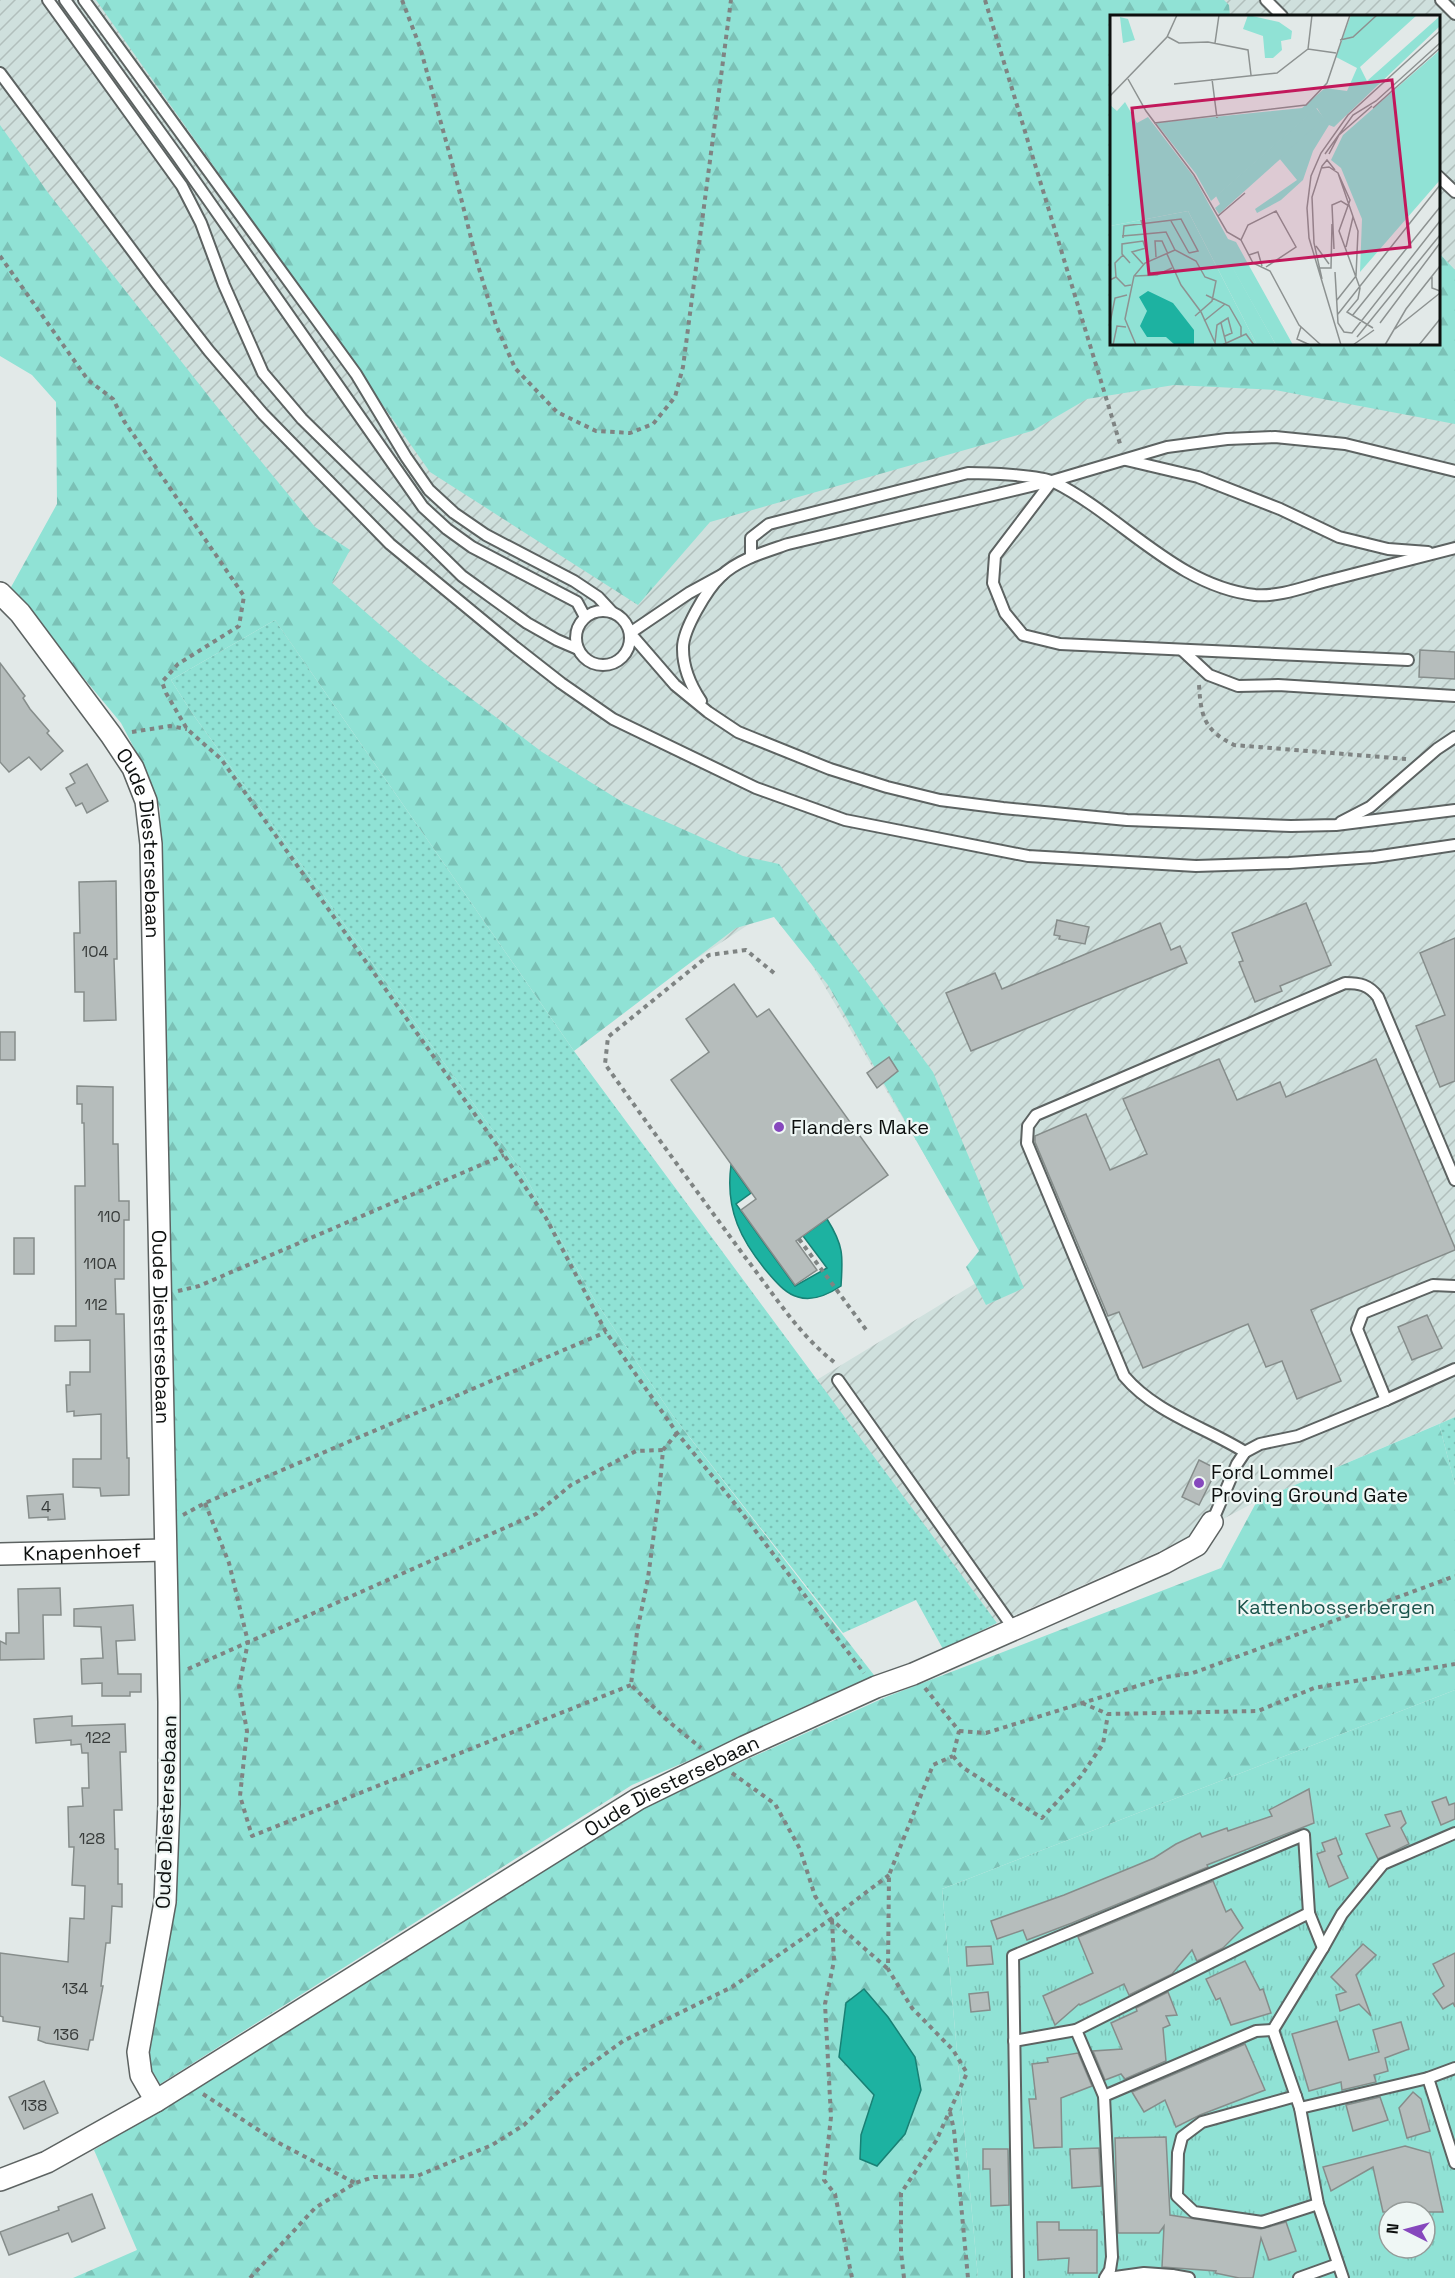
<svg xmlns="http://www.w3.org/2000/svg" width="1455" height="2278" viewBox="0 0 1455 2278" font-family="'Space Grotesk',sans-serif">
  <defs>
    <pattern id="industrial-furrows" width="10" height="10" patternUnits="userSpaceOnUse" patternTransform="scale(1.5)"><rect width="10" height="10" fill="#cfe0dd"/><path d="M-1 1l2-2M0 10L10 0M9 11l2-2" fill="none" stroke="#b1bfbc"/></pattern>
    <pattern id="grass-dots" width="8" height="8" patternUnits="userSpaceOnUse" patternTransform="scale(1.5)"><rect width="8" height="8" fill="#90e2d5"/><path d="M2 2h.1M6 6h.1" fill="none" stroke="#7bc1b6" stroke-width="1.8" stroke-linecap="round"/></pattern>
    <pattern id="forest-firs" width="22" height="20" patternUnits="userSpaceOnUse" patternTransform="scale(1.5)"><rect width="22" height="20" fill="#90e2d5"/><path d="M5 1l3.5 6h-7zM16 11l3.5 6h-7z" fill="#7bc1b6"/></pattern>
    <pattern id="park-tufts" width="24" height="20" patternUnits="userSpaceOnUse" patternTransform="scale(1.5)"><rect width="24" height="20" fill="#90e2d5"/><path d="M3 7l-1-3M5 7V3M7 7l1-3M15 17l-1-3M17 17v-4M19 17l1-3" fill="none" stroke="#7bc1b6"/></pattern>
  </defs>
  <rect width="100%" height="100%" fill="#e2e9e8"/>
  <path fill="url(#industrial-furrows)" fill-rule="evenodd" d="M0 0H1455V1417L1257 1501 1176 1544 997 1623 815 1381 994 1272 777 906 575 1038 0 239ZM1112 16H1438V344H1112Z"/>
  <g fill="url(#grass-dots)">
    <path d="M275 620 574 1051 997 1623 943 1649 916 1600 843 1633 673 1416 594 1299 522 1171 192 713 171 680Z"/>
    <path d="M1455 1417V1485L1439 1424Z"/>
  </g>
  <g fill="url(#forest-firs)" fill-rule="evenodd">
    <path d="M96 0H1224L1229 5 1230 16H1112V344H1438L1439 253 1455 270V424L1275 390 1174 385 1087 399 1032 431 710 522 638 605 430 472Z"/>
    <path d="M0 125 49 194 237 432 315 527 350 550 332 583 424 663 542 752 624 803 743 856 779 864 933 1072 1024 1288 986 1305 966 1267 979 1251 828 985 774 917 736 928 574 1051 275 620 171 680 192 713 522 1171 594 1299 673 1416 877 1679 632 1785 160 2084 148 2064 175 1899 179 1787 160 809 144 767 121 723 10 589 57 504 56 402 32 375 0 356Z"/>
    <path d="M1439 1424 1455 1485V1690L942 1889 978 2278H73L137 2250 94 2150 657 1800 886 1697 1221 1568 1257 1501ZM864 1989 888 2017 915 2057 861 2135 874 2095 840 2056Z"/>
  </g>
  <path fill="url(#park-tufts)" fill-rule="evenodd" d="M1455 1690V2278H978L942 1889ZM1389 2212H1425V2248H1389Z"/>
  <g fill="#1db2a1" stroke="#188175" stroke-width="1.5">
    <path d="M731 1165 751 1193 736 1204 795 1286 827 1268 803 1236 827 1219C844 1246 843 1256 841 1286 829 1294 813 1302 798 1297 786 1294 777 1283 769 1274 741 1241 725 1210 731 1165Z"/>
    <path d="M864 1989 888 2017 915 2057 921 2090 905 2134 877 2166 860 2159 861 2135 874 2095 839 2057 846 2003Z"/>
  </g>
  <g fill="#b6bdbc" stroke="#868d8b" stroke-width="1.5">
    <path d="M1420 650 1455 652V679L1419 677Z"/>
    <path d="M0 663 25 696 23 698 30 709 49 731 47 733 63 751 41 770 29 757 9 772 0 762Z"/>
    <path d="M87 764 108 801 87 813 82 803 76 806 66 788 75 783 70 774Z"/>
    <path d="M116 881 117 959H114L116 1020 84 1021V992H75L74 933H80L79 882Z"/>
    <path d="M1306 903 1331 965 1280 986 1282 991 1255 1002 1239 962 1243 961 1232 933Z"/>
    <path d="M1057 920 1089 927 1085 944 1059 939 1060 936 1054 935Z"/>
    <path d="M1160 923 1171 950 1180 946 1187 963 971 1051 946 993 995 973 1002 989Z"/>
    <path d="M1455 938V1081L1440 1087 1416 1026 1445 1015 1420 953Z"/>
    <path d="M734 984 757 1017 769 1009 888 1175 796 1241 817 1270 795 1285 741 1210 756 1199 671 1080 709 1052 686 1019Z"/>
    <rect x="0" y="1032" width="15" height="28"/>
    <path d="M889 1057 898 1071 877 1088 867 1073Z"/>
    <path d="M1219 1059 1237 1100 1280 1082 1286 1097 1376 1059 1455 1248V1250L1311 1310 1341 1381 1297 1399 1282 1361 1266 1367 1248 1324 1143 1368 1119 1312 1108 1316 1035 1142V1136L1086 1114 1110 1170 1147 1154 1123 1099Z"/>
    <path d="M77 1086 113 1087V1144H118L119 1201H129V1220H124V1279H115L116 1314H124L127 1458H129V1495L101 1496 100 1488 73 1487V1459H101V1414L74 1416V1411L67 1412 66 1385H70V1372H90V1340L55 1341V1326H76L75 1186H85L84 1123H82V1104H77Z"/>
    <rect x="14" y="1238" width="20" height="36"/>
    <path d="M1427 1315 1442 1348 1412 1360 1398 1327Z"/>
    <path d="M1199 1460 1217 1469 1199 1505 1182 1497Z"/>
    <path d="M63 1494 65 1519 48 1520V1517L29 1518 27 1496Z"/>
    <path d="M60 1588 61 1615H43L44 1659 0 1660V1641L6 1644V1633H19L18 1589Z"/>
    <path d="M133 1605 135 1640 116 1641 118 1674H141V1692H130V1696H102V1683L82 1684 81 1659 103 1658 101 1627 74 1626V1609Z"/>
    <path d="M72 1716V1726L125 1724 126 1752H120L122 1810H114L115 1849H118V1884H122V1907L112 1906 110 1943H106L101 1986H103L93 2040H90L88 2050 46 2043 38 2040 40 2027 3 2021V2017L0 2016V1953L68 1962 70 1918 84 1919 85 1886 72 1885 74 1847H69L68 1807 83 1806 82 1788H89L88 1753H82L81 1744 71 1745V1740L36 1743 34 1719Z"/>
    <path d="M1309 1789 1314 1823 1207 1865 1208 1867 1072 1923 1027 1940 1023 1930 997 1939 991 1921 1064 1895 1135 1866 1154 1858 1176 1844 1200 1833 1202 1837 1227 1828 1228 1831 1272 1816 1269 1810Z"/>
    <path d="M1446 1797 1449 1805 1455 1803V1819L1441 1825 1432 1802Z"/>
    <path d="M1401 1811 1406 1823 1401 1828 1409 1844 1378 1859 1366 1834 1390 1826 1385 1815Z"/>
    <path d="M1336 1838 1342 1854 1338 1856 1348 1878 1329 1887 1317 1854 1325 1851 1322 1843Z"/>
    <path d="M1213 1881 1226 1912 1231 1909 1243 1928 1223 1948 1197 1961 1192 1950 1172 1974 1129 1995 1124 1984 1080 2005 1079 2004 1055 2025 1043 1996 1093 1973 1078 1937Z"/>
    <path d="M1363 1944 1376 1955 1356 1975 1371 2016 1359 2004 1340 2011 1336 1995 1346 1992 1331 1977Z"/>
    <path d="M991 1946 993 1964 967 1966 966 1947Z"/>
    <path d="M1455 1953V2007L1453 2003 1443 2009 1433 1994 1444 1986 1433 1964Z"/>
    <path d="M1245 1961 1260 1990 1263 1989 1271 2013 1231 2025 1220 1998 1216 2000 1206 1979Z"/>
    <path d="M988 1992 990 2010 971 2012 969 1994Z"/>
    <path d="M1168 1992 1177 2015 1166 2016 1170 2025 1163 2028 1166 2061 1125 2079 1121 2074 1105 2080 1093 2051 1122 2049 1111 2023 1137 2011 1136 2008Z"/>
    <path d="M1337 2021 1349 2060 1379 2052 1373 2030 1401 2022 1409 2049 1385 2058 1388 2071 1374 2075 1376 2082 1342 2090 1341 2082 1309 2091 1292 2034Z"/>
    <path d="M1245 2044 1265 2090 1200 2115 1176 2127 1165 2100 1144 2112 1132 2092Z"/>
    <path d="M1078 2053 1092 2086 1061 2098 1062 2147 1034 2148 1029 2099H1036L1032 2064 1048 2062 1047 2058Z"/>
    <path d="M44 2081 58 2113 24 2129 9 2097Z"/>
    <path d="M1413 2092 1421 2099 1430 2131 1407 2138 1399 2108Z"/>
    <path d="M1380 2097 1388 2120 1353 2131 1346 2105Z"/>
    <path d="M1166 2137 1170 2215 1261 2229 1286 2222 1296 2251 1269 2260 1261 2238 1253 2278H1239L1215 2273 1216 2271 1162 2267 1164 2226 1159 2233H1118L1115 2138Z"/>
    <path d="M1405 2146 1430 2153 1443 2212H1383L1373 2167 1331 2191 1323 2167Z"/>
    <path d="M1099 2148 1101 2186 1072 2188 1070 2149Z"/>
    <path d="M983 2149H1008L1009 2205 991 2206 990 2169H983Z"/>
    <path d="M92 2194 105 2228 72 2242 68 2233 9 2255 0 2232 59 2210 58 2207Z"/>
    <path d="M1037 2222H1059V2230H1097V2273H1068L1069 2258 1038 2260Z"/>
  </g>
  <g fill="none" stroke-linecap="round" stroke-linejoin="round">
    <defs>
      <g id="lane">
        <path d="M48 0 182 186 201 223 224 285 263 373 302 419 462 576 527 623 557 640 578 649"/>
        <path d="M65 0 176 154 423 507 447 529 472 547 577 602 585 617"/>
        <path d="M84 0 356 374 406 457 429 490 454 513 486 535 574 581 598 597 611 611"/>
        <path d="M1266 0 1282 16"/>
        <path d="M1441 0 1455 14"/>
        <path d="M0 73 157 284 209 351 263 414 390 544 515 647 561 683 613 719 756 788 845 820 1028 856 1196 866 1289 863 1374 857 1455 845"/>
        <path d="M1438 176 1455 192"/>
        <path d="M1126 460 1198 477 1280 509 1339 537 1388 549 1428 552"/>
        <path d="M1052 481 995 556 993 583 1005 613 1023 635 1060 644 1408 660"/>
        <path d="M751 557V538L769 524 968 473C986 473 1040 475 1054 482 1122 516 1176 586 1255 595 1280 597 1304 587 1327 581 1370 570 1412 559 1455 548"/>
        <path d="M722 575 689 593 630 633 675 685 708 712 738 732 830 769 887 787 940 800 1003 808 1127 820 1291 826 1336 825 1455 810"/>
        <circle cx="603" cy="638" r="27"/>
        <path d="M1182 650 1209 675 1238 686 1278 685 1455 696"/>
        <path d="M701 701C691 686 683 669 683 649 682 631 707 589 721 576 739 559 765 552 788 544L1052 481 1167 447 1227 439 1275 437 1345 444 1455 471"/>
        <path d="M1341 822 1370 807 1437 749 1455 737"/>
        <path d="M1455 1180 1378 997C1369 985 1360 983 1345 983L1036 1115 1028 1126 1027 1143 1124 1376C1155 1413 1205 1427 1245 1452L1260 1444 1298 1436 1386 1400 1455 1369"/>
        <path d="M838 1380 1014 1629"/>
        <path d="M1386 1400 1357 1329 1363 1313 1433 1285 1455 1286"/>
        <path d="M1212 1522 1237 1464 1245 1452"/>
        <path d="M1076 2030 1104 2096"/>
        <path d="M1273 2030 1323 1948 1342 1914 1383 1864 1455 1833"/>
        <path d="M1273 2030 1300 2108 1318 2204 1343 2278"/>
        <path d="M1014 2041 1076 2030 1309 1913 1323 1948"/>
        <path d="M1428 2078 1455 2163"/>
        <path d="M1296 2096 1202 2122 1182 2137 1178 2153 1177 2196 1194 2212 1262 2222 1318 2204"/>
        <path d="M1300 2108 1428 2078 1455 2068"/>
        <path d="M1018 2278 1013 1956 1304 1835 1309 1913"/>
        <path d="M1105 2278 1110 2270 1112 2257 1104 2096 1256 2031 1273 2030"/>
        <path d="M1108 2278 1144 2273 1172 2275"/>
        <path d="M1171 2278 1172 2275 1189 2278"/>
        <path d="M1299 2278 1338 2264"/>
      </g>
      <g id="street">
        <path id="s1" d="M0 593 20 613 111 735 133 768 146 801 151 844 169 1702V1804L165 1902 138 2052 141 2075 156 2101"/>
        <path id="s2" d="M0 1554 165 1550"/>
        <path id="s3" d="M0 2180 47 2162 156 2101 638 1799 744 1747 876 1687 913 1674 1164 1563 1197 1545 1212 1522"/>
      </g>
    </defs>
    <use href="#lane" stroke="#5d6362" stroke-width="14"/>
    <use href="#street" stroke="#5d6362" stroke-width="24"/>
    <g stroke="#7f8483" stroke-width="4" stroke-dasharray="4.5 4.5" stroke-linecap="butt">
      <path d="M402 0 420 47 454 170 477 262 496 325 515 368 557 412 596 431 630 433 653 424 675 397 683 367 731 0"/>
      <path d="M985 0 1121 447"/>
      <path d="M0 256 88 380 113 399 124 421 244 596 239 626 178 664 162 682 166 693 187 729 221 759 504 1155 546 1218 606 1332 677 1433 732 1500 864 1673"/>
      <path d="M1199 685C1201 717 1204 730 1234 745L1406 759"/>
      <path d="M132 732 170 726 187 729"/>
      <path d="M774 973 746 950 709 955 608 1037 605 1064C651 1129 698 1193 745 1257 773 1293 798 1334 834 1362"/>
      <path d="M799 1239 867 1331"/>
      <path d="M178 1291 199 1286 504 1155"/>
      <path d="M677 1433 663 1450 659 1495 648 1578 637 1632 631 1685 668 1721 701 1748"/>
      <path d="M205 1503 229 1563 248 1642 239 1687 247 1731 240 1796 252 1836 631 1685"/>
      <path d="M183 1515 205 1503 606 1332"/>
      <path d="M188 1669 536 1514 571 1485 636 1451 663 1450"/>
      <path d="M925 1688 959 1731 953 1756"/>
      <path d="M1082 1703 1108 1714 1258 1711 1314 1688 1455 1664"/>
      <path d="M959 1731 986 1733 1166 1677 1193 1673 1455 1576"/>
      <path d="M953 1756 962 1767 1042 1818 1081 1776 1103 1744 1108 1714"/>
      <path d="M732 1773 775 1804 800 1849 815 1896 831 1919 888 1969"/>
      <path d="M832 1920 834 1961 825 2004 831 2117 824 2180 835 2194 852 2278"/>
      <path d="M203 2094 277 2142 355 2183"/>
      <path d="M950 2112 954 2130 968 2278"/>
      <path d="M250 2278 315 2208 355 2183 374 2177 417 2176 492 2145 524 2125 572 2078 623 2041 732 1987 831 1919 889 1875"/>
      <path d="M904 2278 901 2252V2193L936 2141 967 2073 953 2050 912 2008 888 1969 889 1875 933 1765 953 1756"/>
    </g>
    <use href="#lane" stroke="#fff" stroke-width="10"/>
    <use href="#street" stroke="#fff" stroke-width="21"/>
  </g>
  <g fill="#8648bd" stroke="#eff7f5" stroke-width="2">
    <circle cx="779" cy="1127" r="6"/>
    <circle cx="1199" cy="1483" r="6"/>
  </g>
  <g text-anchor="middle" stroke-width="4.5" stroke-linejoin="round" paint-order="stroke">
    <g font-size="16" fill="#373b3a">
      <text x="95" y="957">104</text>
      <text x="109" y="1222">110</text>
      <text x="100" y="1269">110A</text>
      <text x="96" y="1310">112</text>
      <text x="46" y="1512">4</text>
      <text x="98" y="1743">122</text>
      <text x="92" y="1844">128</text>
      <text x="75" y="1994">134</text>
      <text x="66" y="2040">136</text>
      <text x="34" y="2111">138</text>
    </g>
    <g font-size="20" fill="#0d100f" stroke="#eff7f5">
      <text dy="7" stroke="none"><textPath href="#s1" startOffset="296">Oude Diestersebaan</textPath></text>
      <text dy="7" stroke="none"><textPath href="#s1" startOffset="782">Oude Diestersebaan</textPath></text>
      <text dy="7" stroke="none"><textPath href="#s2" startOffset="82">Knapenhoef</textPath></text>
      <text dy="7" stroke="none"><textPath href="#s3" startOffset="780">Oude Diestersebaan</textPath></text>
      <text transform="translate(166 1812) rotate(-88)" y="7">Oude Diestersebaan</text>
    </g>
    <g font-size="20" fill="#0d100f" stroke="#eff7f5" text-anchor="start">
      <text x="791" y="1134">Flanders Make</text>
      <text x="1211" y="1479">Ford Lommel<tspan x="1211" dy="23">Proving Ground Gate</tspan></text>
    </g>
    <g font-size="20" fill="#1b534b" stroke="#eff7f5">
      <text x="1336" y="1614">Kattenbosserbergen</text>
    </g>
  </g>
  <g transform="translate(1110 15)">
    <rect width="330" height="330" fill="#e2e9e8"/>
    <path d="M10 2 18 4 25 25 13 28ZM206 93 215 104 109 199 105 193 110 189 106 181ZM137 247 183 330H166L122 252Z" fill="#90e2d5"/>
    <path d="M241 0H307L250 52 257 66 330 1V11L224 112 219 110 203 136 193 165 171 185 147 198 145 194 187 165 169 143 214 104 207 93 101 186 86 159 46 108 192 93 215 73 237 76 247 53 226 42ZM330 35V165L250 257 252 204 231 153 221 145 233 120ZM15 87 27 108 38 102 84 162 118 224 126 227 137 247 123 253 166 330H147L78 196 0 211V90L7 96Z" fill="#90e2d5"/>
    <path d="M138 0 169 7 182 16 181 24 171 26 172 35 163 43H155L153 21 133 14ZM78 196 147 330H0V211Z" fill="#90e2d5"/>
    <path d="M38 276 63 288 84 315V329L65 330 56 322H37L30 311 37 296 29 282Z" fill="#1db2a1"/>
    <path fill="none" stroke="#8d9291" stroke-width="1.5" d="M58 22 69 28 98 27 138 35 141 60M230 25 243 22 267 0M105 28 109 0M198 34 202 0M18 64 36 96 84 160 117 217 131 225M102 64 107 103M64 69 167 58 198 34 226 38M0 81 57 22 67 0M263 93 330 33M44 108 196 90 217 68 240 0M215 139 243 100 266 86 330 28M219 139 229 120 262 91M211 153 219 152 228 158 248 216 246 261 227 285M228 158 240 185 229 216 250 273 248 284 237 297 263 313M108 201 135 178M61 206 79 238M12 221 35 219 31 205M13 223 14 211 71 204 88 236 79 238M36 227 35 219 56 217 65 235 86 246 95 262 106 266 102 286 85 301M206 231 219 249M236 232 243 202M224 234 222 190 231 186 239 191M57 239 71 270 91 297 106 330M139 240 148 237 152 251M46 242 45 226H52L58 239M20 248 12 239V229L33 226 39 245M33 249 22 237 36 233M156 252 186 232 166 196 138 210 131 225 143 248 160 256 189 310 211 330M210 253H221L222 209M225 257 228 308 234 317 242 318 330 206M25 261 47 260 62 253M6 262 5 248 13 240M322 262V273L330 276M212 264 204 228 202 182 212 151 217 145 225 155M0 265 6 262 15 271 21 270M96 280 119 291 131 312V322M228 299 330 170M242 301 330 192M94 306 115 289M0 308 5 283 17 280M111 308 116 328M270 308 330 228M191 312 187 324 200 330M285 314 330 278M247 322 330 220M105 328 107 310 118 303 122 318 115 321M3 330 7 311 16 312M26 330 15 304 24 261 35 248 65 235M112 330 136 319 144 330M231 330 199 223 197 193 201 161 211 138 238 100 330 16M243 330 264 315M275 330 296 294 330 251M309 330 330 304"/>
    <path fill="#c2185b" fill-opacity="0.15" stroke="#c2185b" stroke-width="3" d="M282 65 300 232 39 259 22 93Z"/>
    <rect width="330" height="330" fill="none" stroke="#0d100f" stroke-width="3"/>
  </g>
  <g transform="translate(1407 2230) rotate(276)"><circle r="28" fill="#eff7f5" stroke="#959b99" stroke-width="1.5"/>
  <path d="M0-4.5L10 22L0 15L-10 22Z" fill="#8648bd"/>
  <text y="-9" font-size="16" font-weight="bold" text-anchor="middle" fill="#0d100f">N</text>
  </g>
</svg>
